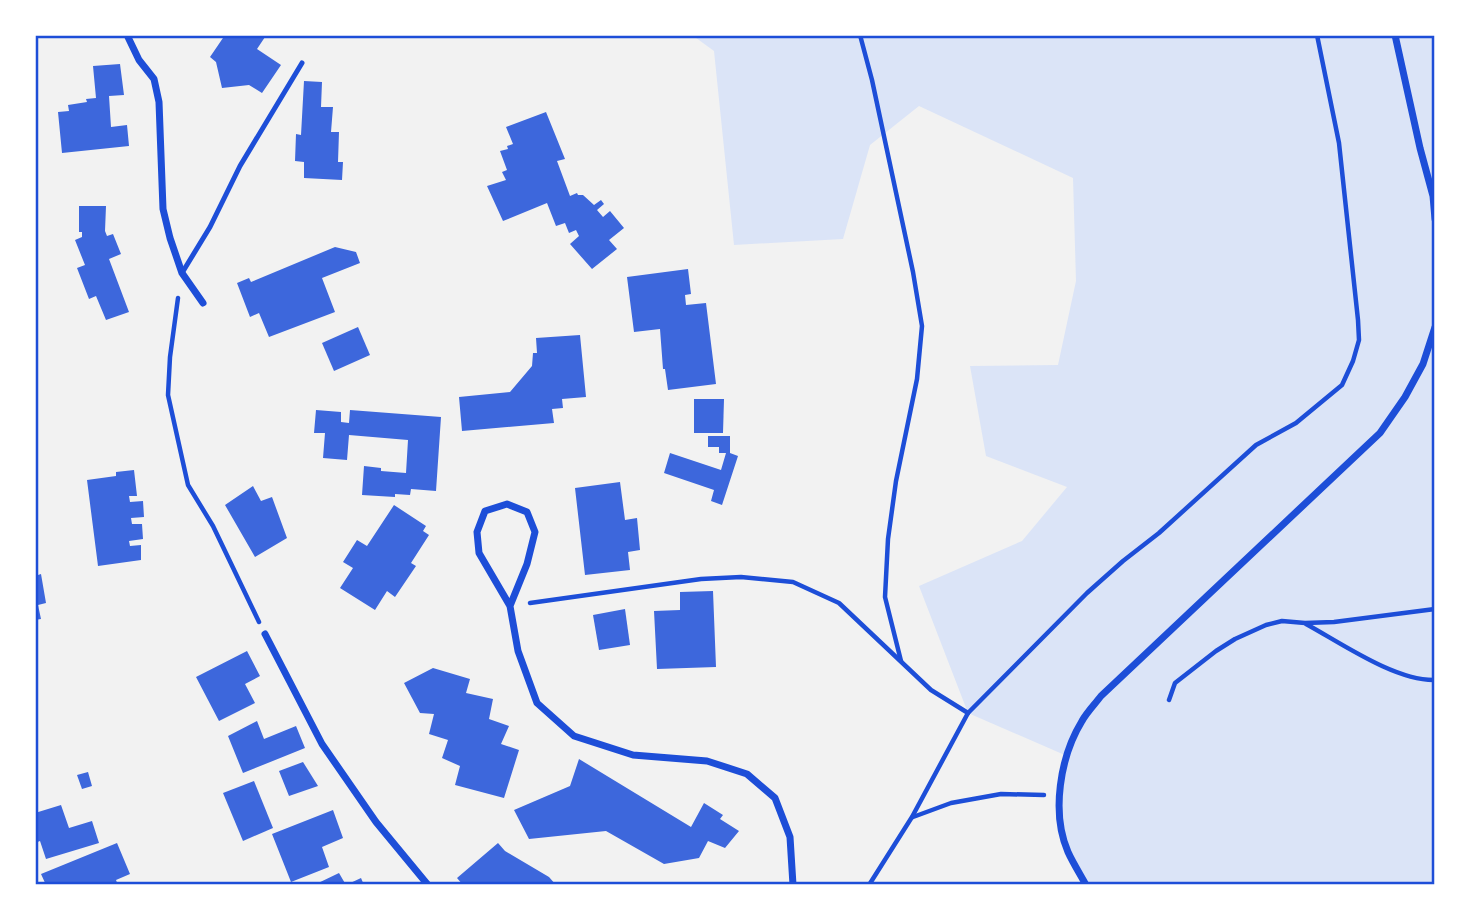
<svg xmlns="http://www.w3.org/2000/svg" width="1470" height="920" viewBox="0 0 1470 920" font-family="Arial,sans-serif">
  <rect width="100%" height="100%" fill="#f2f2f2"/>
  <path fill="#dbe4f7" d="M692 35H1435V885H1086L1067 850 1059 795 1067 756 968 713 919 586 1022 541 1067 487 986 456 970 366 1058 365 1076 281 1073 178 919 106 870 145 843 239 734 245 714 51Z"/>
  <g fill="#3d67dc">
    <path d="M225 35 240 37 242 35H261L265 37 257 49 281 65 262 93 249 85 222 88 216 62 210 57Z"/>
    <path d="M120 64 124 95 109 96 111 127 127 125 129 146 62 153 58 112 69 111 68 105 87 102 86 99 96 98 93 66Z"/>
    <path d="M304 81 322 82 321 107H333L331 132H339L338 162H343L342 180 304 178V162L295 161 296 134 301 135Z"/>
    <path d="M546 112 565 159 557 161 570 196 577 193 578 195H583L594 205 601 200 604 204 597 210 603 217 610 211 624 228 609 240 617 249 592 269 570 244 579 236 576 230 569 233 565 223 556 226 547 203 503 221 487 186 506 180 502 172 507 170 500 151 508 149 507 146 513 144 506 127Z"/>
    <path d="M79 206H106L105 231 107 236 113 234 121 254 109 259 129 312 106 320 96 296 89 299 77 268 85 265 75 240 82 237V232H79Z"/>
    <path d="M335 247 356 252 360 263 322 278 335 312 269 337 259 313 250 317 237 283 249 278 251 282Z"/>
    <path d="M688 269 691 294 685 295 686 305 706 303 716 384 668 390 665 369H663L660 329 634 332 627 277Z"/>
    <path d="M358 327 370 355 334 371 322 343Z"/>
    <path d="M580 335 586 397 562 399 563 408 552 409 554 423 462 431 459 397 510 392 532 366 533 353H537L536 338Z"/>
    <path d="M694 399H724L723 433H694Z"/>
    <path d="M316 410 341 412V422L349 423 350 410 441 417 436 491 411 489 410 495 395 494V497L362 495 364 466 381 468V471L406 473 408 440 349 435 347 460 323 458 325 433H314Z"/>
    <path d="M708 436H730V453L738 456 722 505 711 501 714 490 664 473 670 453 721 470 726 453H719V447H708Z"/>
    <path d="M134 470 137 496H129L130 502 143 501 144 517 131 518 132 524H142L143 539 129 541 130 546 141 545V560L98 566 87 480 116 476V472Z"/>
    <path d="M620 482 625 520 637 518 640 550 628 552 630 570 585 575 575 488Z"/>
    <path d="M253 486 261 501 272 497 287 538 255 557 225 505Z"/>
    <path d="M394 505 426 526 423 531 429 535 411 563 416 566 395 597 387 591 375 610 340 588 353 568 343 562 357 540 367 546Z"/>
    <path d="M41 574 46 603 38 605 41 619 35 620V576Z"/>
    <path d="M713 591 716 667 657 669 654 611 680 610V592Z"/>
    <path d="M625 609 630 645 599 650 593 615Z"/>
    <path d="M247 651 260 676 245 684 255 703 219 721 196 677Z"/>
    <path d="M433 668 470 679 466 693 493 699 489 719 509 726 501 744 519 750 504 798 455 785 460 766 442 758 448 740 429 734 434 714 420 713 404 683Z"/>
    <path d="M257 721 264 739 296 726 305 748 243 773 228 736Z"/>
    <path d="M579 759 691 827 704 803 723 815 720 819 739 831 725 848 708 841 699 858 664 864 606 831 529 839 514 810 570 786Z"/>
    <path d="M303 762 318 786 289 796 279 771Z"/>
    <path d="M88 772 92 786 82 789 77 775Z"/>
    <path d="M254 781 273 828 243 841 223 793Z"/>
    <path d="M61 805 69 828 92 821 99 843 46 859 40 841 35 843V813Z"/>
    <path d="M333 810 343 838 322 847 329 867 291 882 272 834Z"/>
    <path d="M117 843 130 874 116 880 118 885H46L41 874Z"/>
    <path d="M498 843 505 851 549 877 556 885H463L457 878Z"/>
    <path d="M339 873 346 885 361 878 364 885H314Z"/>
  </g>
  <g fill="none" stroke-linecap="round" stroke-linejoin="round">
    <g stroke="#1d4ed8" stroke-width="4.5">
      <path d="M860 35 872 80 913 272 922 326 917 379 896 481 888 539 885 597 901 661"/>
      <path d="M178 298 170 357 168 395 188 485 213 526 259 622"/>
      <path d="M530 603 701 579 741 577 793 582 839 603 931 690 968 713"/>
      <path d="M1306 624C1341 643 1395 681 1435 680"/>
      <path d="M1169 700 1175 683 1216 651 1235 639 1266 625 1282 621 1305 623 1334 622 1435 609"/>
      <path d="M913 817 951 803 1001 794 1044 795"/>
      <path d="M869 885 912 817 968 713 1087 593 1123 561 1159 533 1256 445 1296 423 1342 385 1353 361 1359 340 1358 320 1339 143 1317 35"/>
    </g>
    <path stroke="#1d4ed8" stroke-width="5" d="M182 273 210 227 240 166 302 63"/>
    <g stroke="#1d4ed8" stroke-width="7">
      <path d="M127 35 139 60 154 79 159 102 163 209 170 238 182 273 203 303"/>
      <path d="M1395 35 1420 148 1433 196 1435 219"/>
      <path d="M510 606 527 564 535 532 527 512 507 504 485 511 477 532 479 553 510 606 518 651 537 703 574 736 633 755 707 761 747 774 775 798 790 837 793 885"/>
      <path d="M265 634 322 744 376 822 428 885"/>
      <path d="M1086 885C1080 874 1073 863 1068 852 1051 813 1060 757 1082 721 1087 712 1095 704 1101 696L1380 433 1405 397 1423 364 1435 327"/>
    </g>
  </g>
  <rect width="1470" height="920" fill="none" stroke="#ffffff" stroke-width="74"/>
  <rect x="37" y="37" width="1396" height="846" fill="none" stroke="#1d4ed8" stroke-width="2.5"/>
</svg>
